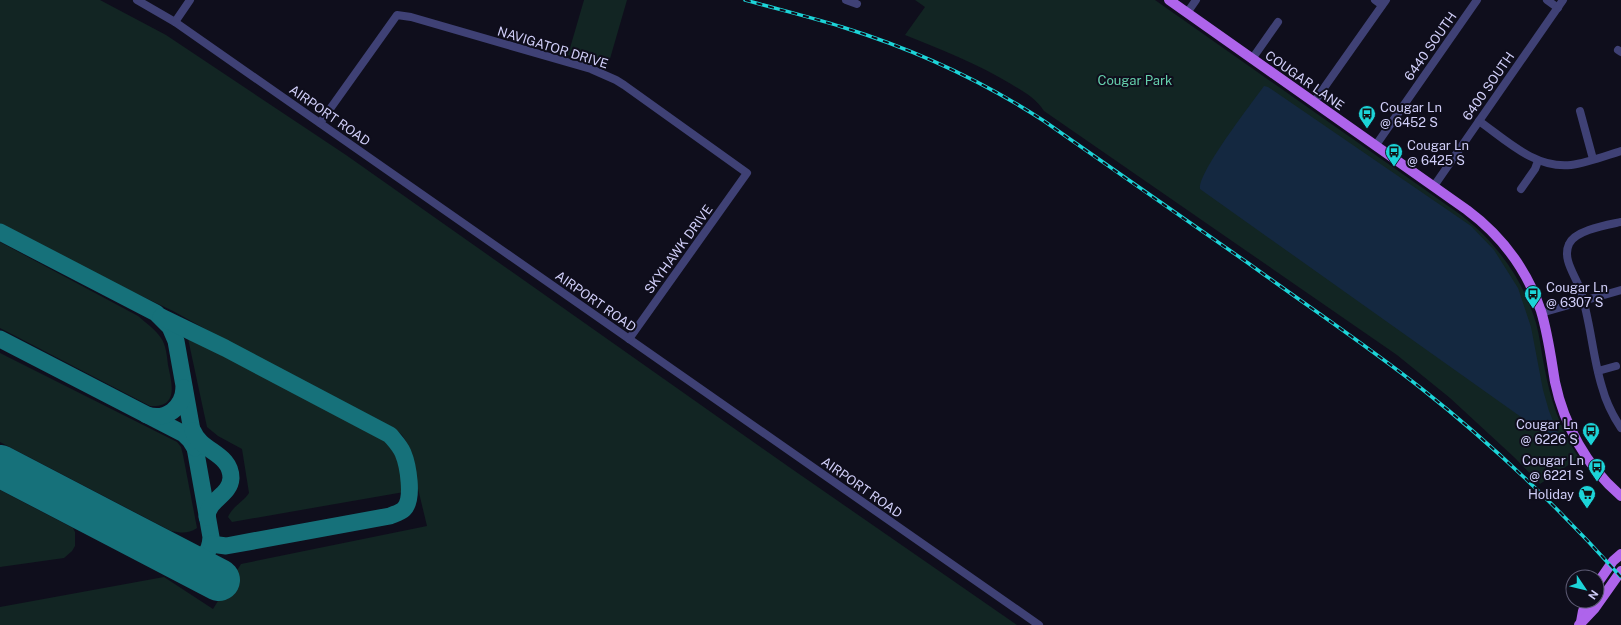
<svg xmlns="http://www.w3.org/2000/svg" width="1621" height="625" viewBox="0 0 1621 625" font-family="'Public Sans',sans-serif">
  <rect width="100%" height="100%" fill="#0f0e1c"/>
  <g fill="#122523">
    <path d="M0 0H100L166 35 346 155 789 467 1017 625H0V607L164 577 213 609 241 564 427 526 407 443 402 435 393 428 227 341 173 311 99 276 0 224Z"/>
    <path d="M584 0H627L607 69 568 55Z"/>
    <path d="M915 0H1155L1461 215C1497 243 1523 279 1536 323 1540 337 1541 351 1544 365 1550 399 1560 429 1579 458L1540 484 1515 458 1450 398 1397 355 1044 111C1036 98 1024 92 1011 84 976 63 942 50 905 35L925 7Z"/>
    <path d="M0 242 138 316C146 323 155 329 161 338 166 345 167 356 168 365 172 384 179 408 150 406L0 328Z"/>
    <path d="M187 334 220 354 387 442C401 453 401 475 404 492L232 522 228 517C232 507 243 502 249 493L242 449 218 436 207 427Z"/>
    <path d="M0 353 177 442 181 447 183 455 197 528C188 534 181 533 171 531L0 442Z"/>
    <path d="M0 490 73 528 75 532V546L72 551 64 558 0 567Z"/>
  </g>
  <path fill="#142840" d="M1264 86 1268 87 1471 226 1494 250 1518 288 1531 327 1543 390 1549 411 1560 438 1558 440 1552 439 1200 189C1198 172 1252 103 1264 86Z"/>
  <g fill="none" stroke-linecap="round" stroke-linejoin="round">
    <g stroke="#16717a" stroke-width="17">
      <path d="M0 232 156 313 170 327 176 341 211 537C210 557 199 563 181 560"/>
      <path d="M161 317 225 348 390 435C395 441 400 446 403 453 408 465 414 499 404 509 400 513 394 514 390 516L226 546 211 544"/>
      <path d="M0 339 184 434 190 440 195 448"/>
      <path d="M147 415C166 421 183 408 184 388"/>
      <path d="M193 431C201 452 231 453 231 478 230 496 208 499 207 517"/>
    </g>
    <path stroke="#16717a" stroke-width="42" d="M0 466 219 580"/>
    <g stroke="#3f4175" stroke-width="8">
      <path d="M137 0 175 22 1039 625"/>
      <path d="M846 0 857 4"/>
      <path d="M1375 0 1382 5"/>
      <path d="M1547 0 1558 8"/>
      <path d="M1187 13 1196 0"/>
      <path d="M175 22 190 0"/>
      <path d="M1618 50 1621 52"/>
      <path d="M1252 59 1278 22"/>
      <path d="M1314 102 1386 0"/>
      <path d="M1580 111 1593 159"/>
      <path d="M1479 121C1506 140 1535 169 1571 165 1587 163 1605 156 1621 151"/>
      <path d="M320 123 397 15 411 17 591 69 616 80 624 85 747 173 629 339"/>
      <path d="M1376 145 1477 0"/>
      <path d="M1434 186 1563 0"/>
      <path d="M1521 189 1535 169 1538 161"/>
      <path d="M1621 222C1607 225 1575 230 1569 244 1562 259 1575 275 1580 289 1591 322 1592 355 1602 387 1606 402 1613 416 1621 428"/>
      <path d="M1541 313 1621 290"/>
      <path d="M1598 371 1616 366"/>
    </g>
    <g stroke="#ae64eb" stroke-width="10">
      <path d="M1169 0 1467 210C1502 236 1527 270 1541 311 1548 334 1551 358 1555 382 1564 425 1587 467 1621 496"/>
      <path d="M1597 584 1613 561 1621 554"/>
      <path d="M1581 622 1583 611 1587 601"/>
      <path d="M1579 625 1595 608 1621 571"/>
    </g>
    <defs>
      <path id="rail" d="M745 0C777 9 810 17 842 27 913 49 981 80 1044 121 1112 169 1180 216 1248 263 1306 305 1366 345 1422 389 1493 445 1560 509 1621 577"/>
    </defs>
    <use href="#rail" stroke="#1cd4d8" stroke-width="3.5"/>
    <use href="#rail" stroke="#0f0e1c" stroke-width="2" stroke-dasharray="6" stroke-linecap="butt"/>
  </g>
  <defs>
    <symbol id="bus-pin" viewBox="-11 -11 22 30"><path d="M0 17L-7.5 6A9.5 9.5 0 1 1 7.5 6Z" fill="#1cd4d8" stroke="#0f0e1c"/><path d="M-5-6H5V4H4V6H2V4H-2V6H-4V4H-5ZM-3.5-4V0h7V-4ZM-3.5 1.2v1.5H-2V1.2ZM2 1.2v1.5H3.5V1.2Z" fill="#111"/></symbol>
    <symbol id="supermarket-pin" viewBox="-11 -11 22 30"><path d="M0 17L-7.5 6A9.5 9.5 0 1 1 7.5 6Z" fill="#1cd4d8" stroke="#0f0e1c"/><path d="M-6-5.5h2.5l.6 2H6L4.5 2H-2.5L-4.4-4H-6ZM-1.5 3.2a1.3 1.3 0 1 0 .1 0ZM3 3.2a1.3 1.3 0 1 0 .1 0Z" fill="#111"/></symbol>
  </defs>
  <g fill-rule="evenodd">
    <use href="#bus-pin" x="1357" y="104" width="20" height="27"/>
    <use href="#bus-pin" x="1384" y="142" width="20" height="27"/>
    <use href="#bus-pin" x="1523" y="284" width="20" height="27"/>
    <use href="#bus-pin" x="1581" y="421" width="20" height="27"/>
    <use href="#bus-pin" x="1587" y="457" width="20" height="27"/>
    <use href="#supermarket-pin" x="1577" y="484" width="20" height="27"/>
  </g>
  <g text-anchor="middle" stroke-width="4" stroke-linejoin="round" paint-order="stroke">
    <g font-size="13" fill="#d1cff9" stroke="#0f0e1c">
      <text transform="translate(1430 46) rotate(-55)" y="5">6440 SOUTH</text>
      <text transform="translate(553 47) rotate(17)" y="5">NAVIGATOR DRIVE</text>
      <text transform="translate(1305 80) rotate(35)" y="5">COUGAR LANE</text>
      <text transform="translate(1488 86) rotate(-55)" y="5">6400 SOUTH</text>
      <text transform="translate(330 115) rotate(35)" y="5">AIRPORT ROAD</text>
      <text transform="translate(678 249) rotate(-54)" y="5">SKYHAWK DRIVE</text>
      <text transform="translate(596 301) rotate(35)" y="5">AIRPORT ROAD</text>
      <text transform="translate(862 487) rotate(35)" y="5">AIRPORT ROAD</text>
    </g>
    <g font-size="13" fill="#65cfac" stroke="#0f0e1c">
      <text x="1135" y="85">Cougar Park</text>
    </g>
    <g font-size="13" fill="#d1cff9" stroke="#0f0e1c" text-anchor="start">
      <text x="1380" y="112">Cougar Ln<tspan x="1380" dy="15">@ 6452 S</tspan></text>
      <text x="1407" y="150">Cougar Ln<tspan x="1407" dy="15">@ 6425 S</tspan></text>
      <text x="1546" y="292">Cougar Ln<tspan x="1546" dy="15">@ 6307 S</tspan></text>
      <text x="1578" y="429" text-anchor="end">Cougar Ln<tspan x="1578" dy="15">@ 6226 S</tspan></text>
      <text x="1584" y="465" text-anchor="end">Cougar Ln<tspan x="1584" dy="15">@ 6221 S</tspan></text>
      <text x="1574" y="499" text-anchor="end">Holiday</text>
    </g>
  </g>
  <g transform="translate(1585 589) rotate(125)"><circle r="19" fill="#0f0e1c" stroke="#5d5b74"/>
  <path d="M0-3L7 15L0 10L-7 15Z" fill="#1cd4d8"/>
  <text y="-6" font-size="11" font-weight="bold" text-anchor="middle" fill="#d1cff9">N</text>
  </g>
</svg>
